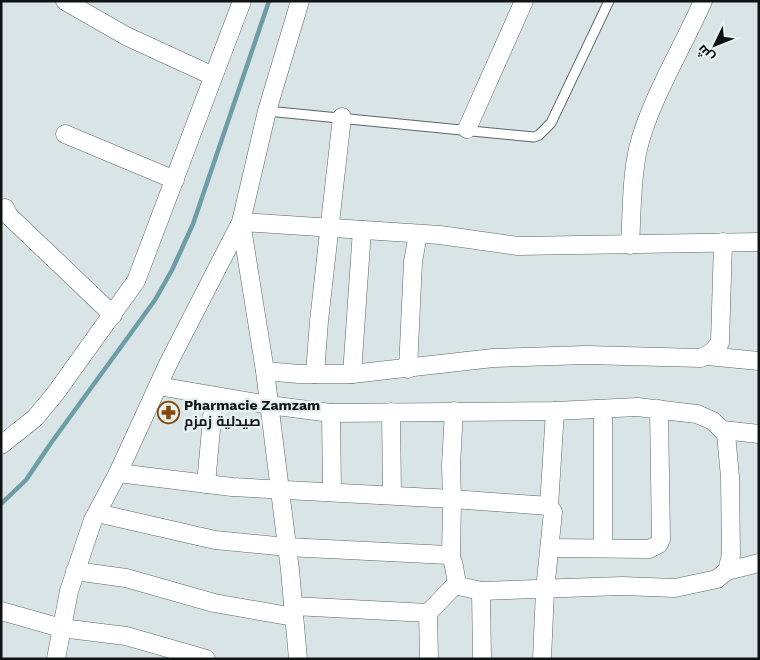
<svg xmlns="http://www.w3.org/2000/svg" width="760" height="660" viewBox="0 0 760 660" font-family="'Work Sans',Cairo,sans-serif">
  <rect width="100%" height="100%" fill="#d8e4e6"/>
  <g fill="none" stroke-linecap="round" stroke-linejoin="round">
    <path stroke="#6e9ea5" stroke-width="4.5" d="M1 504 26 480 51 443 155 300 172 270 193 224 269 1"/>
    <defs>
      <path id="service" d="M267 111 534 137 539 135 551 123 609 1"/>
      <g id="minor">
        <path d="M65 1 126 36 213 76"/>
        <path d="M467 129 524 1"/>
        <path d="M65 134 175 180"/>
        <path d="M1 210 5 208 9 216 113 315"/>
        <path d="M630 245C632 214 631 180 638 149 649 102 683 47 703 1"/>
        <path d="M707 356 759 361"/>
        <path d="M408 369 413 262 418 234"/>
        <path d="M265 371 299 374H352L493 358 586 355 701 358 712 352 720 343 723 242"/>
        <path d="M315 374 319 321 342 117"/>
        <path d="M352 374 362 230"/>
        <path d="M158 386 269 405 331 413 555 411 637 407 697 414 713 421 726 434 730 477 731 555 727 571"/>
        <path d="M454 411 451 465 452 499 549 506"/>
        <path d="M391 412 392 495"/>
        <path d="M331 413 332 492"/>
        <path d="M723 430 759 434"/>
        <path d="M1 445 35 418 55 394 136 281 242 1"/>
        <path d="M118 473 232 487 452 499 451 557"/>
        <path d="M206 484 214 396"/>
        <path d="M97 513 215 540 287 547 448 555C457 562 453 577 459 586L481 591 622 586 675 588 717 579 727 571 759 563"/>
        <path d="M550 548 649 549 659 544 661 539 659 409"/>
        <path d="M603 548V409"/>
        <path d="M75 571 126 578 214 603 294 617"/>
        <path d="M481 591 482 659"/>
        <path d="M293 606 428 613"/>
        <path d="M1 611 61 628 126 636 206 659"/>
        <path d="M56 659 69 591 93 520 118 473 168 364 241 222 440 235 518 246 759 242"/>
        <path d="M298 659 290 570 265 371 241 222 267 111 300 1"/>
        <path d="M429 659 428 613 457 583"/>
        <path d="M542 659 545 590 553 512 549 506 555 411"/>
      </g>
    </defs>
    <use href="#service" stroke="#5c6668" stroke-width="11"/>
    <use href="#minor" stroke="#5c6668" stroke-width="19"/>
    <use href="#service" stroke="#fff" stroke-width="9"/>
    <use href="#minor" stroke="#fff" stroke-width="18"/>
  </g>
  <defs>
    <symbol id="pharmacy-ring" viewBox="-11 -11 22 22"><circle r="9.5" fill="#e5f1f3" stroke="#854706" stroke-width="1.5"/><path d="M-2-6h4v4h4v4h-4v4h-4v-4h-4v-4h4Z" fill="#854706"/></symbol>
  </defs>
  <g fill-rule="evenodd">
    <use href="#pharmacy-ring" x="156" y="400" width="25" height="25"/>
  </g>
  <g text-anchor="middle" stroke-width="5" stroke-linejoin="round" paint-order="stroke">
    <g font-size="14" font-weight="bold" fill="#0f1314" stroke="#e5f1f3" text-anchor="start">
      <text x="184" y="410">Pharmacie Zamzam<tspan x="184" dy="16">صيدلية زمزم</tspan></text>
    </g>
  </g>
  <rect width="760" height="660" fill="none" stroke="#0f1314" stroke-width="5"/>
  <g transform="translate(715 45) rotate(227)" stroke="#e5f1f3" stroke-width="4" paint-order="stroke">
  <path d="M0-4L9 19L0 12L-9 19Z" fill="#0f1314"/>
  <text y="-8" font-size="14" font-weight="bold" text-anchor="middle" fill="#0f1314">ش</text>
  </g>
</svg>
